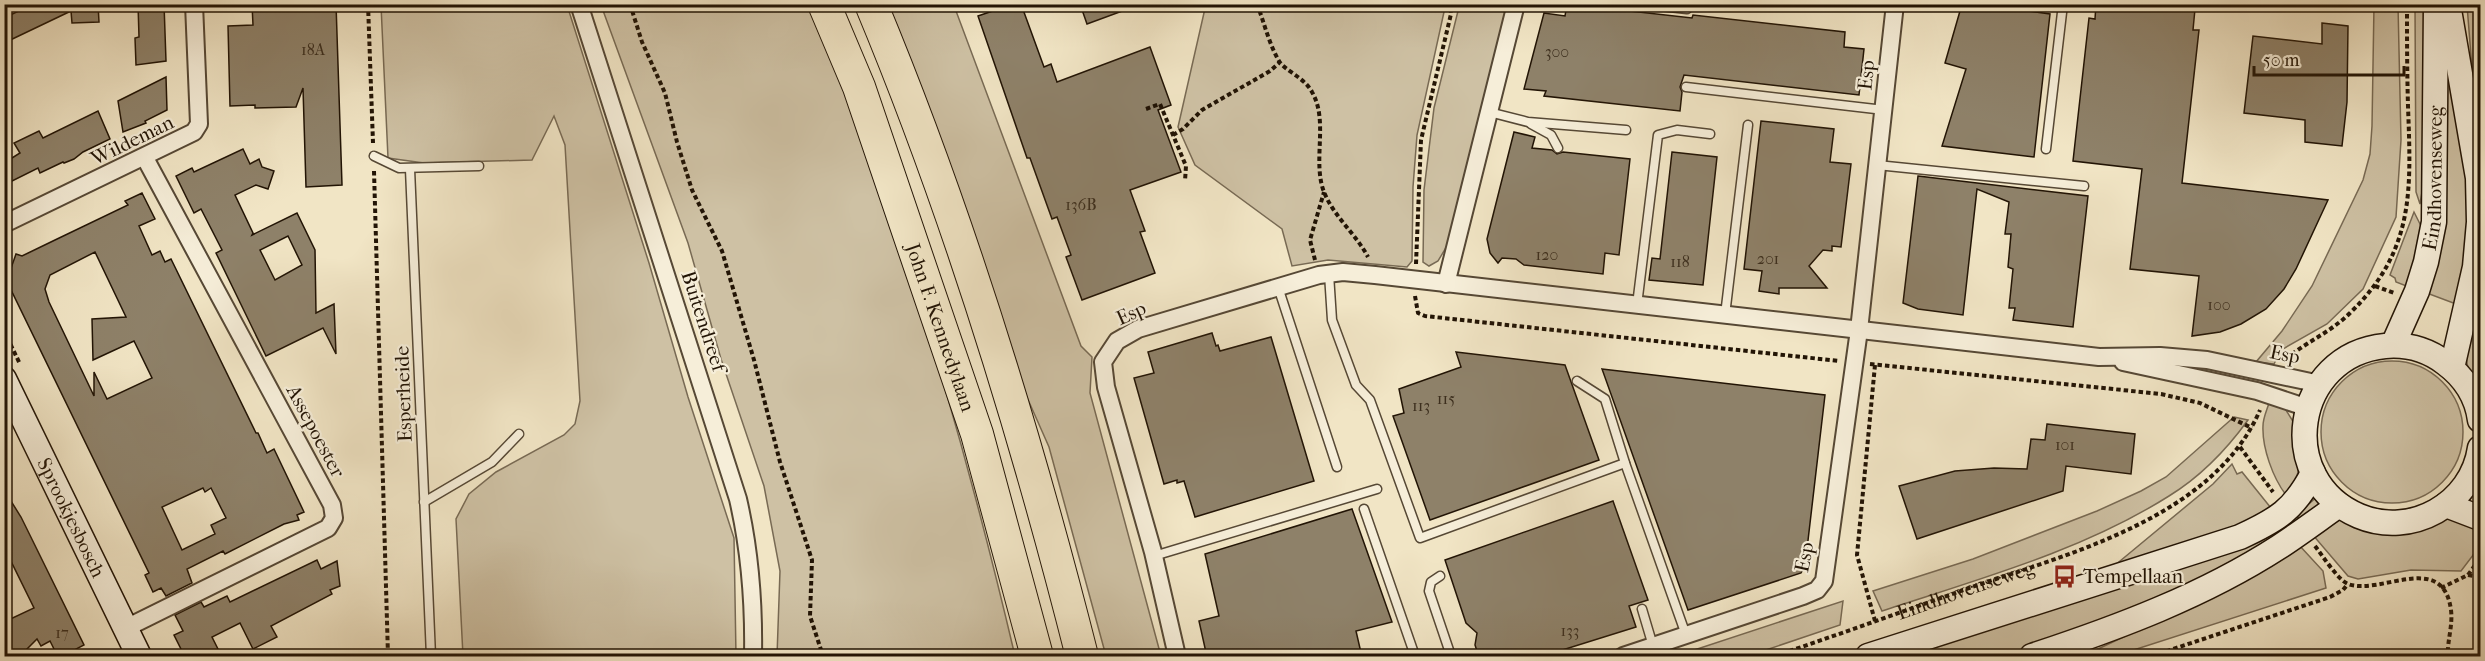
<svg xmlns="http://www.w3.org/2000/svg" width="2485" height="661" viewBox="0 0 2485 661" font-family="'IM FELL French Canon',serif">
  <rect width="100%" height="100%" fill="#f1e5c5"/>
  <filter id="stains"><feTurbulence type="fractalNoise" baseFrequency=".00333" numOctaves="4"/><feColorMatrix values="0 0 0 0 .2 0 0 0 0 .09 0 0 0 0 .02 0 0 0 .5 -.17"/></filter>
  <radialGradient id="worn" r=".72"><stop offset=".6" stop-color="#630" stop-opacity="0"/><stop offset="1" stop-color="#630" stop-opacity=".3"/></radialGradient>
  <g fill="#cec1a4" stroke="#786a54" stroke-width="1.5">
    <path d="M1206 4 1443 5 1444 12 1417 135 1413 187 1412 261 1407 267 1328 260 1292 266 1282 229 1195 165 1178 127Z"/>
    <path d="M381 5H567L649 263 688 397 734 538 736 656H463L456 519 469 494 496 472 564 435 575 424 580 401 565 145 554 116 532 160 424 163 388 158Z"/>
    <path d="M601 5H812C899 215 963 434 1015 656H777L780 571 764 486 721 359 688 243Z"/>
    <path d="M882 5H971L956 11 1081 346 1092 357 1090 393 1161 656H1106L1049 447 1014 368Z"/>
    <path d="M1457 5H1509L1447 246 1438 261 1429 266 1423 262 1424 190 1434 108 1458 11Z"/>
    <path d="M2374 5H2398L2401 140 2396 217 2363 289 2327 324 2281 350 2274 364 2256 362 2282 331 2312 286 2363 180 2370 154 2372 126Z"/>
    <path d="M2415 5H2424L2427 163 2420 204 2416 192Z"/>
    <path d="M2467 5H2480V136L2471 56Z"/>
    <path d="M2443 40 2471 197 2469 254 2456 304 2424 292Z"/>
    <path d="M2414 212 2423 230 2409 287 2396 282 2395 278 2390 275Z"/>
    <path d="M2480 280V391C2453 359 2471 315 2480 280Z"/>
    <circle cx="2392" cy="432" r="71"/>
    <path d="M2269 403 2284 407 2294 423 2299 468 2296 480 2286 495C2273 478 2262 448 2263 426 2263 418 2267 410 2269 403Z"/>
    <path d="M2234 417 2248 420C2227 449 2200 477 2169 496 2082 551 1979 579 1882 611L1873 591 1973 559 2097 511 2141 491 2166 477Z"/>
    <path d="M2232 464 2237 474 2242 472 2275 513 2114 566 2213 484Z"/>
    <path d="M2318 496 2325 504 2304 525 2296 515Z"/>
    <path d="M2340 516H2450L2480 524V546L2461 571 2411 570 2358 579 2348 576 2312 534Z"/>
    <path d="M2283 527 2289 536 2253 557 2105 621 2008 656H1903Z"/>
    <path d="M2299 545 2323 571 2326 588 2115 656H2083L2221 591Z"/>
    <path d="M1843 601 1840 625 1748 656H1676Z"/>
  </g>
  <g fill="#8e8169" stroke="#221405" stroke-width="1.5" fill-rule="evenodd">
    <path d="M18 4H98L99 22 72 23 71 11 4 43V18L21 10Z"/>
    <path d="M138 4H164L166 61 136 65 135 38 139 37Z"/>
    <path d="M252 4H336L342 185 306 187 303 88 296 107 255 108V105L230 106 228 26 253 25Z"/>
    <path d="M1013 4H1021L1044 67 1051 64 1057 82 1150 47 1171 105 1158 110 1181 172 1130 190 1145 231 1140 232 1155 273 1082 300 1066 257 1071 255 1057 217 1052 219 1030 158H1027L978 16Z"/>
    <path d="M1080 4H1136V6L1087 24Z"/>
    <path d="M1567 4 1692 18 1693 15 1845 32 1844 47 1864 49 1859 95 1684 75 1680 87 1682 92 1680 111 1544 96 1546 91 1524 89 1544 13 1565 16Z"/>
    <path d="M1962 4H2022L2021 10 2050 14 2034 157 1942 146 1966 69 1945 63Z"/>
    <path d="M2096 4H2157L2195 9 2193 30H2199L2182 183 2328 200 2296 269 2284 289 2266 309 2241 324 2220 332 2192 336 2199 276 2130 269 2142 169 2073 161 2089 18 2095 19Z"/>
    <path d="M2322 23 2348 26 2347 102 2342 146 2305 142V120L2244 113 2253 36 2322 44Z"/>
    <path d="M166 77 167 110 145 121 146 123 123 132 118 101Z"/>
    <path d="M98 111 110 139 83 152 74 159 64 163 63 162 40 173 38 168 4 185V163L20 153 14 143 39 131 43 138Z"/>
    <path d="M1761 121 1834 129 1830 162 1851 164 1841 247 1832 246V251L1823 250 1809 266 1827 288H1779V294L1759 291 1762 271 1744 269Z"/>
    <path d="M1514 132 1535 137 1532 148 1552 150 1557 154 1563 152 1630 159 1619 255 1605 253 1603 274 1524 265 1516 259 1502 258 1498 263 1490 253 1487 239Z"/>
    <path d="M243 149 250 164 259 159 262 167 274 171 268 189 256 185 235 195 253 233 252 235 297 213 315 250 316 313 334 304 336 354 323 328 266 356 216 253 222 250 201 209 194 213 176 176 192 168 194 172ZM288 236 302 265 275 280 260 250Z"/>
    <path d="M1672 152 1717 157 1703 285 1649 280 1652 258 1660 259Z"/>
    <path d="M1918 176 2088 196 2073 327 2013 320 2015 308H2009L2013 269 2008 267 2011 234H2005L2009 202 1977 189 1963 315 1918 309 1903 303Z"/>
    <path d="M142 193 155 219 139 226 152 255 160 251 165 262 171 259 256 433H258L267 453 274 449 304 512 297 515 299 520 284 524 225 554 223 551 187 569 192 583 166 596 161 588 153 592 145 575 149 573 11 290 4 288 16 254 22 256 55 240 128 205 125 201ZM95 252 126 317 92 319 93 360 134 341 152 378 107 399 94 372V396L49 302 45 289 50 275ZM203 488 205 492 211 488 226 518 211 525 215 534 182 550 162 507Z"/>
    <path d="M1212 333 1216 346 1218 345 1220 351 1271 337 1314 481 1195 517 1184 481 1177 483V480L1164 484 1134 378 1154 373 1148 352Z"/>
    <path d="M1456 352 1565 365 1599 460 1430 520 1393 416 1404 413 1399 389 1461 367Z"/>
    <path d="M1602 369 1825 395 1805 566 1801 573 1688 610Z"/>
    <path d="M2047 424 2135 434 2131 474 2066 466 2063 491 1917 539 1899 486 1955 471 1994 468 2027 469 2031 439 2045 440Z"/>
    <path d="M4 490 21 517 84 645 76 649 79 657H58L50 641 41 646 37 639 19 657H4V622L34 608 4 547Z"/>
    <path d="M1613 501 1648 600 1629 606 1636 627 1540 657H1479L1475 645 1477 633 1466 623 1445 560Z"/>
    <path d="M1352 509 1392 622 1356 631 1362 657H1207L1199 621 1219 616 1205 554Z"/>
    <path d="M317 560 321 569 337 561 340 586 330 590 332 594 271 626 277 637 253 649 240 623 212 637 222 657H185L174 635 183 631 175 615 201 602 204 607 227 596 230 602Z"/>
  </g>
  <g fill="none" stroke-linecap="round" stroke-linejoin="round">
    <defs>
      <g id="lane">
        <path d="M1642 4 1687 9"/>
        <path d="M1686 87 1884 110"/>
        <path d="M1489 112 1528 122 1626 130"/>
        <path d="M1531 124 1551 135 1558 148"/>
        <path d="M2046 149 2063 4"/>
        <path d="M374 156 399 168 479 166"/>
        <path d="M1877 165 2084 186"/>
        <path d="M410 169 431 656"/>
        <path d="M1329 274 1332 320 1356 385 1370 400 1420 538 1625 463"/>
        <path d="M1278 287 1337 467"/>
        <path d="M1637 305 1658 135 1677 130 1710 134"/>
        <path d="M1725 315 1748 125"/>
        <path d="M1577 381 1605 399 1625 463 1686 635"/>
        <path d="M424 502 492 462 519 434"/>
        <path d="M1364 509 1415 656"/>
        <path d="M1154 556 1377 489"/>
        <path d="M1440 576 1431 582 1429 591 1451 656"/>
        <path d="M1642 609 1653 646"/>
      </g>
      <g id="street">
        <path d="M579 4 738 499C750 551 754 602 753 656"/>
        <path d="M4 224 194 132 199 124 194 4"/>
        <path d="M1446 284 1516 4"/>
        <path d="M2123 362 2257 391 2308 408"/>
        <path d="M126 628 328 528 334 518 332 505 145 158"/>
        <path d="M1177 656 1153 552 1106 387 1103 362 1117 341 1138 329 1319 275 1343 272 1375 275 2099 357 2160 356 2207 360 2320 384"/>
        <path d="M1623 656 1803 596 1817 590 1824 581 1859 330 1895 4"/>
      </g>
      <g id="secondary">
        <path d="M2448 4 2478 178 2479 222 2475 267 2452 368"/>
        <path id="s2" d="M2393 345 2417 291 2426 262 2434 222 2436 4"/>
        <path id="s3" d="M4 379 139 656"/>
        <path d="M2480 420C2477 397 2464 377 2445 363 2428 350 2407 344 2385 346 2293 355 2274 480 2359 516 2411 538 2472 504 2480 448"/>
        <path d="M2446 505 2480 518"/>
        <path d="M1868 656 2240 537C2277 520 2294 510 2313 473"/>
        <path d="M2032 656C2117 628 2203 596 2279 547 2299 534 2319 519 2339 505"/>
      </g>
      <g id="highway">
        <path id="s4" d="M824 4 859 87 977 434 1037 656"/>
        <path d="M871 4C959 215 1026 435 1082 656"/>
      </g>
    </defs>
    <use href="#lane" stroke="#564835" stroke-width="11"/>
    <use href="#street" stroke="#564835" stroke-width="20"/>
    <use href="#secondary" stroke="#221405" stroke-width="27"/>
    <use href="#highway" stroke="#221405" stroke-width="34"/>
    <g stroke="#221405" stroke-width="4" stroke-dasharray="4.5 3" stroke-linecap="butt">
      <path d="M368 4 373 143"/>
      <path d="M630 4 642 42 665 93 677 142 692 190 722 251 754 360 780 462 812 560 810 616 823 656"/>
      <path d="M1257 4C1264 22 1269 44 1279 61 1285 71 1304 77 1312 92 1329 121 1312 161 1324 192 1334 217 1356 234 1368 257"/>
      <path d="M1146 109 1160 104 1186 166 1185 181"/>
      <path d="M1173 135 1183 129 1202 110 1270 71 1279 63"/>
      <path d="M374 171 388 656"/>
      <path d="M1315 260 1310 240 1324 192"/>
      <path d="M1416 264 1421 140 1451 14 1450 4"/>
      <path d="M2375 286 2394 293"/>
      <path d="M1415 296 1418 313 1425 316 1839 361"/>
      <path d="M4 331 20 364"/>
      <path d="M2286 359C2306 342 2331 332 2350 313 2415 250 2411 190 2408 106 2407 72 2407 38 2407 4"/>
      <path d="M1870 364 2161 394 2200 403 2252 428"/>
      <path d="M1875 365 1857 555 1875 621"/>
      <path d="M2240 447 2273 492"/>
      <path d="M2315 546C2322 555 2338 580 2348 584 2380 596 2443 550 2451 610 2453 626 2447 641 2448 656"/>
      <path d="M2468 575 2480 577"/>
      <path d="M2441 588 2468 575 2480 558"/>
      <path id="s1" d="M1775 656C1840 634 1904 611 1969 588 2069 554 2214 517 2260 410"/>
      <path d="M2152 656 2330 597 2343 590 2348 584"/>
    </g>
    <use href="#lane" stroke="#f6eed9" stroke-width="8"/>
    <use href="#street" stroke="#f6eed9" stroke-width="16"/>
    <use href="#secondary" stroke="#f6eed9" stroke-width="24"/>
    <use href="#highway" stroke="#f1e5c5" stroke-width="32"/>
  </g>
  <defs>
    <symbol id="bus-bare" viewBox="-9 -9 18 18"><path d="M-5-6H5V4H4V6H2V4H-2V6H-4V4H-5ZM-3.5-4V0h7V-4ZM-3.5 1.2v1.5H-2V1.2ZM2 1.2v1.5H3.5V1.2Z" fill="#8f2418" stroke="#f6eed9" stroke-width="2.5" paint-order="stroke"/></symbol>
  </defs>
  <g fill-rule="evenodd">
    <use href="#bus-bare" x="2048" y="560" width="33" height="33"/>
  </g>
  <g text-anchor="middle" stroke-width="4.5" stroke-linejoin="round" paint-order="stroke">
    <g font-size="16" fill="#3d2f1e">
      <text x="313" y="55">18A</text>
      <text x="1557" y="57">300</text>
      <text x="1081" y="210">136B</text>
      <text x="1547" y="260">120</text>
      <text x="1768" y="264">201</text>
      <text x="1680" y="267">118</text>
      <text x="2219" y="310">100</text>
      <text x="1446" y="404">115</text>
      <text x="1421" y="411">113</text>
      <text x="2065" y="450">101</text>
      <text x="1570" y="636">133</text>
      <text x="62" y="638">17</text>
    </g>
    <g font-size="20" fill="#221405" stroke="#f6eed9">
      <text transform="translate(1866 75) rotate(-84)" y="7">Esp</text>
      <text transform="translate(132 140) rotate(-26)" y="7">Wildeman</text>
      <text dy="7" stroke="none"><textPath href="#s2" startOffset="174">Eindhovenseweg</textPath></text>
      <text transform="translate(1131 313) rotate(-24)" y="7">Esp</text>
      <text transform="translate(704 321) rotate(72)" y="7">Buitendreef</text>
      <text dy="7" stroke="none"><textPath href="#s4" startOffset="344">John F. Kennedylaan</textPath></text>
      <text transform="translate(2285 354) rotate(12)" y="7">Esp</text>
      <text transform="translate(403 394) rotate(-92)" y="7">Esperheide</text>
      <text transform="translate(316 431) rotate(62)" y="7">Assepoester</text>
      <text dy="7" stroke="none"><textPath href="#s3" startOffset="154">Sprookjesbosch</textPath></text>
      <text transform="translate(1804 557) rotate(-78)" y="7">Esp</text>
      <text dy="7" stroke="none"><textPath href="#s1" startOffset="202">Eindhovenseweg</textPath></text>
    </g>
    <g font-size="20" fill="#221405" stroke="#f6eed9" text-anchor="start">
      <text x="2083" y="583">Tempellaan</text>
    </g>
  </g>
  <rect width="2485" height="661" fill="none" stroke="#f1e5c5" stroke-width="24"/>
  <rect x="6" y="6" width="2473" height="649" fill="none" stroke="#221405" stroke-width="3"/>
  <rect x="12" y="12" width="2461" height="637" fill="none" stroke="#221405" stroke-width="1.5"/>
  <path d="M2254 66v9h150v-9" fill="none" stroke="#221405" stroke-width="3"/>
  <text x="2263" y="66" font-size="18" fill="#221405" stroke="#f6eed9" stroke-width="4.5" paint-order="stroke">50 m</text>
  <rect width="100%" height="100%" filter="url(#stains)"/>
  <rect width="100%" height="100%" fill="url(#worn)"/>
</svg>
